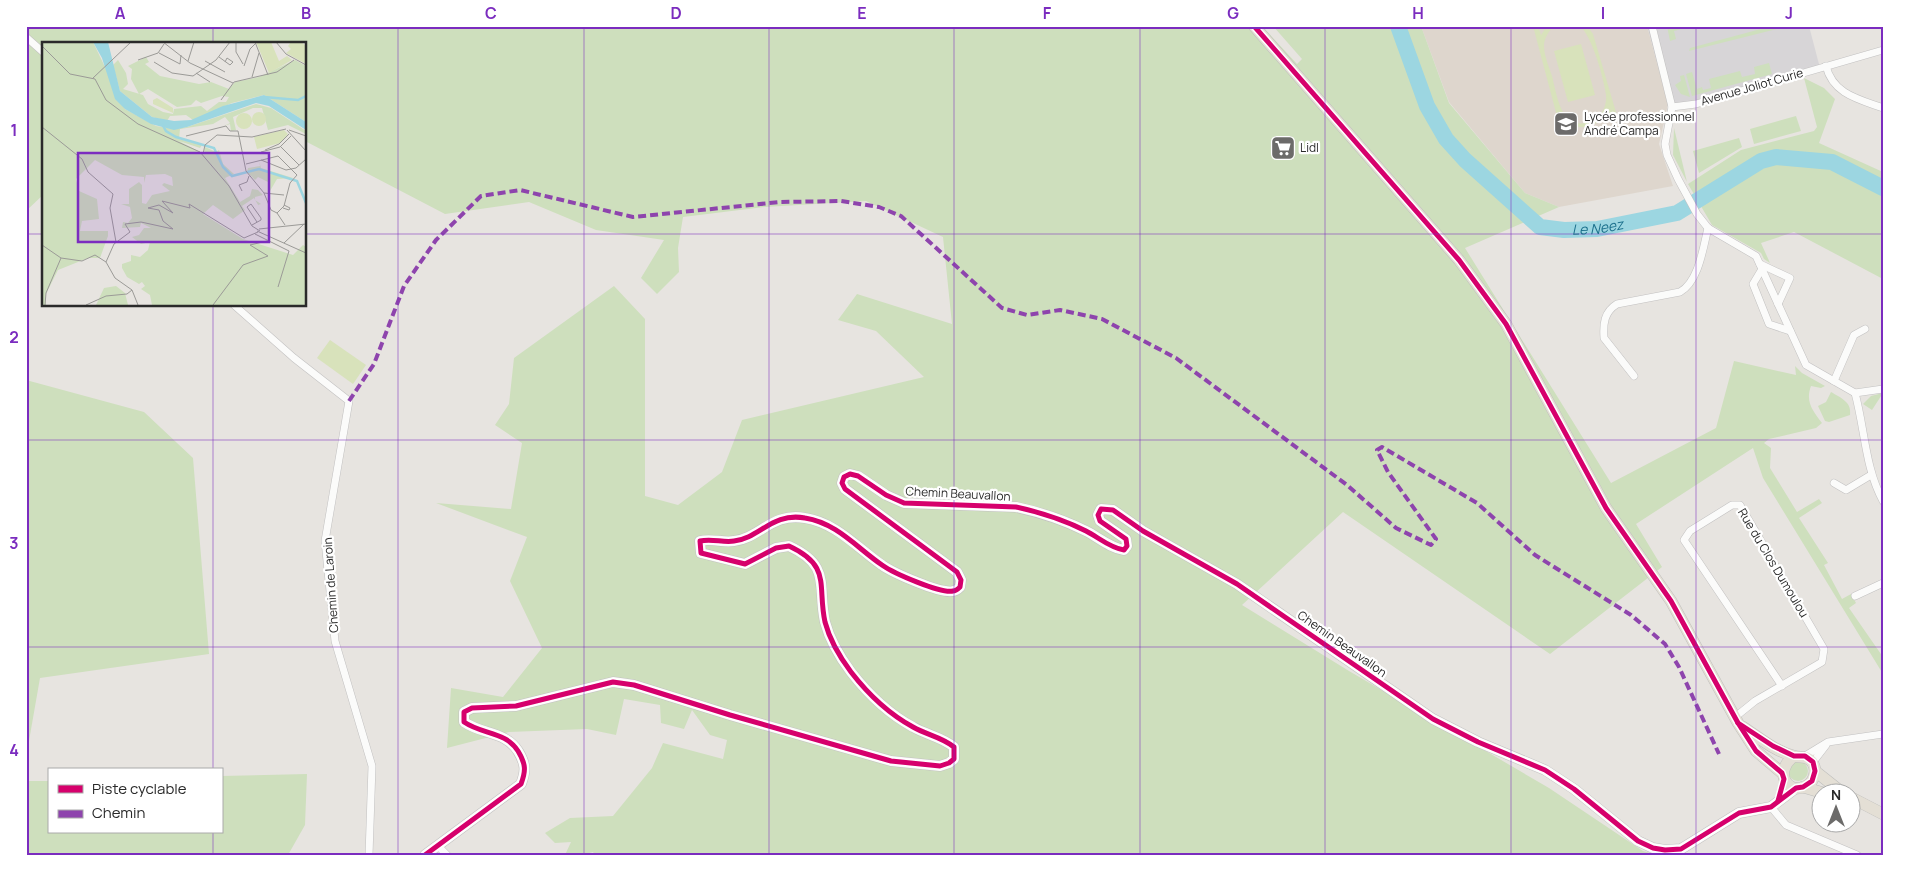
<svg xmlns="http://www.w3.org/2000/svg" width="1909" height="881" viewBox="0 0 1909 881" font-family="Manrope,sans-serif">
  <rect width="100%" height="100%" fill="#e7e4e0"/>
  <path fill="#d7d5d7" d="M1647 26H1809L1820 68 1696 104H1668Z"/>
  <path fill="#ded6cd" d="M1421 26H1647L1668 104 1659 144 1673 186 1559 207 1525 193 1449 102Z"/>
  <g fill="#cedfbd">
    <path d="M26 26H1262L1297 64 1302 59 1273 26H1421L1449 103 1525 193 1559 207 1465 248 1611 483 1716 428 1734 361 1796 375 1795 366 1802 373 1825 386 1821 388 1811 386C1805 402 1813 411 1822 423L1816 428 1769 439 1764 443 1771 448 1770 468 1797 512 1819 499 1822 503 1799 518 1828 563 1824 565 1842 599 1851 594 1856 603 1849 608 1883 657V674L1763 478 1753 448 1636 524 1662 567 1550 654 1343 512 1242 605 1349 671 1549 788 1643 851 1657 855H595L593 852 582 855H565L571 842 555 843 545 833 570 818 613 816 652 768 663 743 723 759 727 740 710 735 692 710 684 729 661 723 660 705 624 699 616 735 587 729 509 732 447 748 451 688 503 697 542 648 510 581 527 537 436 503 511 509 522 443 495 425 509 404 514 358 614 286 645 319V496L678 505 722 472 742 420 924 377 876 331 838 320 857 294 952 324 943 237 866 201 765 207 683 217 678 248 679 272 657 294 641 278 664 240 596 230 529 202 445 214 305 141V44H44V194L26 211Z"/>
    <path d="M1667 26H1693L1674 31 1676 39 1670 41Z"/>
    <path d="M1772 26H1789L1689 51 1690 48Z"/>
    <path d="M1769 63 1772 74 1692 96 1686 74 1692 72 1697 89 1702 87 1703 90 1711 88 1709 79 1740 71 1742 77 1755 74 1754 67Z"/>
    <path d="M1684 75 1690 97 1681 94 1675 85 1681 81 1680 76Z"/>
    <path d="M1804 78 1824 88 1835 99 1819 143 1883 172V279L1794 232 1761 243 1770 263 1764 259 1761 253 1712 225 1688 184 1741 150 1814 131 1817 127Z"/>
    <path d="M1796 116 1801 131 1754 144 1750 129Z"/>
    <path d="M1674 128 1675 132 1687 182 1673 155Z"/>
    <path d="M1739 138 1742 147 1699 173 1693 151Z"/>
    <path d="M26 380 144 412 193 458 209 654 40 678 26 758Z"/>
    <path d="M1831 392C1841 398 1852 402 1850 415L1829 422 1825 421 1818 406 1826 402Z"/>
    <path d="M1883 393 1872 410 1863 404 1871 396Z"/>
    <circle cx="1798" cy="771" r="10"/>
    <path d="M307 774 305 825 288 855H26V781H49V832H221V776Z"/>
  </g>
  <g fill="#d8e2bb">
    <path d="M1533 26H1538L1541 35 1547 26H1554C1549 31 1544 38 1544 46 1544 55 1549 67 1552 76 1558 100 1562 136 1596 119 1603 113 1607 104 1606 95 1604 79 1592 36 1580 26H1587L1593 34 1618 119 1610 121 1608 113C1595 128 1581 131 1564 122L1567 133 1562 135Z"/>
    <path d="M1581 44 1595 95 1568 102 1554 51Z"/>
    <path d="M330 340 366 365 353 384 317 358Z"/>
  </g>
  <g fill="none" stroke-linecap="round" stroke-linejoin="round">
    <path stroke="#9cd6e1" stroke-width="16" id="s1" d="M1398 26 1427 106 1446 139 1465 160 1540 227 1564 230 1597 229 1677 213 1761 161 1776 157 1832 162 1883 188"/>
    <defs>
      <g id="street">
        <path d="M1652 26 1672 107 1665 144 1667 155 1678 179 1697 214 1708 228 1756 256 1806 365 1855 393C1865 430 1865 468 1883 501"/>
        <path d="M26 37 44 53"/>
        <path d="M1826 66C1833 94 1858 99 1883 108"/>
        <path d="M1672 107 1696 104 1883 50"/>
        <path d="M1760 264 1790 278 1778 304"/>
        <path d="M1762 269 1753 284 1769 324 1790 331"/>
        <path d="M234 305 294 358 349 401 325 541 335 641 372 766 369 855"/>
        <path d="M1634 376 1604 338C1603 324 1604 312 1617 304L1680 292C1699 281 1703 248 1708 228"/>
        <path d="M1834 381 1854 335 1865 329"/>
        <path d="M1855 393 1883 389"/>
        <path d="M1834 483 1846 490 1871 475"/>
        <path d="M1855 596 1883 583"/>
        <path d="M1734 718 1755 701 1822 662 1824 649 1740 505H1732L1690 531 1684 540 1782 686"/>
        <path d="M1805 756 1828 742 1883 734"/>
        <path d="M1813 762 1826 745"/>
        <path d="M1771 807 1786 825 1857 855"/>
        <path d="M438 846 447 855"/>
      </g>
      <path id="secondary" d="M425 855 521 784C526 771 526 764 518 751 505 731 483 735 464 722V712L472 708 516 706 613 682 634 685 730 715 891 761 940 766 949 763 954 759V747C942 737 927 735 913 727 889 714 868 694 851 672 839 656 830 641 825 622 817 585 832 566 789 546L776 548 745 564 701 553 700 541C712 538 723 543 734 541 760 538 772 512 805 518 837 523 857 548 882 565 893 573 941 594 953 591 956 591 958 589 960 587L961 580 957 572 845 489 842 483 844 477 850 474 858 476 886 495 904 503 1016 507C1039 512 1064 520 1086 531 1098 537 1110 548 1124 550L1127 546 1126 539 1100 521 1098 515 1101 509 1113 510 1143 531 1237 584 1433 719 1478 742 1545 770 1574 789 1638 841 1653 848 1665 850 1681 849 1739 813 1771 807 1796 788"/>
      <g id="primary">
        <path d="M1254 26 1459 260 1506 324 1606 508 1671 601 1738 723 1756 751 1782 773"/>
        <path d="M1743 727C1758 737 1776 752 1794 756 1801 758 1806 755 1812 762 1818 770 1814 784 1804 787 1786 794 1774 771 1794 756"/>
        <path d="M1815 771 1844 794"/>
        <path d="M1803 787 1827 794"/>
        <path d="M1852 798 1883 814"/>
      </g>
    </defs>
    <use href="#street" stroke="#c2c1c1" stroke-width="8"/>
    <use href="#secondary" stroke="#c2c1c1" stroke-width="11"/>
    <use href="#primary" stroke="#bfbfbd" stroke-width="12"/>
    <use href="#street" stroke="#fbfbfa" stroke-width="7"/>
    <use href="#secondary" stroke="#fbfbfa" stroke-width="10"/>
    <use href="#primary" stroke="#e4dfd5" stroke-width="11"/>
    <path stroke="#8e44ad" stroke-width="4" stroke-dasharray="8 4" stroke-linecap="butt" d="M349 401 374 364 404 286 436 240 481 196 520 190 633 217 780 202 841 201 879 207 901 216 1002 308 1027 315 1060 310 1102 319 1176 358 1347 485 1396 528 1431 545 1436 539 1388 472 1377 450 1382 447 1477 503 1535 555 1631 615 1665 644 1679 667 1719 754"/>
    <defs>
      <g id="cycleway">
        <path d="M1254 26 1459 260 1506 324 1606 508 1671 601 1738 723 1756 751 1782 773 1784 779 1778 801"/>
        <path d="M425 855 521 784C526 771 526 764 518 751 505 731 483 735 464 722V712L472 708 516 706 613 682 634 685 730 715 891 761 940 766 949 763 954 759V747C942 737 927 735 913 727 889 714 868 694 851 672 839 656 830 641 825 622 817 585 832 566 789 546L776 548 745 564 701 553 700 541C712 538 723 543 734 541 760 538 772 512 805 518 837 523 857 548 882 565 893 573 941 594 953 591 956 591 958 589 960 587L961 580 957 572 845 489 842 483 844 477 850 474 858 476 886 495 904 503 1016 507C1039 512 1064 520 1086 531 1098 537 1110 548 1124 550L1127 546 1126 539 1100 521 1098 515 1101 509 1113 510 1143 531 1237 584 1433 719 1478 742 1545 770 1574 789 1638 841 1653 848 1665 850 1681 849 1739 813 1771 807 1796 788 1803 787 1812 781 1815 771 1813 762 1805 756H1794L1773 746 1738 723"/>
      </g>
    </defs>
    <use href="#cycleway" stroke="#fff" stroke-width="8"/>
    <use href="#cycleway" stroke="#d6006c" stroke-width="5"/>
  </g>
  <path fill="none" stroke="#7b2cbf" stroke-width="1" stroke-opacity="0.55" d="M213 26V44M398 26V855M584 26V855M769 26V855M954 26V855M1140 26V855M1325 26V855M1511 26V855M1696 26V855M26 234H44M305 234H1883M213 305V770M26 440H1883M26 647H1883M213 832V855"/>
  <defs>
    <symbol id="school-square" viewBox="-11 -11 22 22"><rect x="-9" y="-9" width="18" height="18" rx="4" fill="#6c6b6a" stroke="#fff"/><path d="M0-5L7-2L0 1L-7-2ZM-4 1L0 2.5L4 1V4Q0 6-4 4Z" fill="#fff"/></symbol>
    <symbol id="supermarket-square" viewBox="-11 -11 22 22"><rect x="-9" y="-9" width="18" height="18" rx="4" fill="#6c6b6a" stroke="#fff"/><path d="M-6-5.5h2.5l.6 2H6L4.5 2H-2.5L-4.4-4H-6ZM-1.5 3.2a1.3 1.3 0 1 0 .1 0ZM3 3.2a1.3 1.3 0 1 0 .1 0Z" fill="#fff"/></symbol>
  </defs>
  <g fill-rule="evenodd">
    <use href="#school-square" x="1552" y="110" width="28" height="28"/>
    <use href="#supermarket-square" x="1269" y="134" width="28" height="28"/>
  </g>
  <g text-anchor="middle" stroke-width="4.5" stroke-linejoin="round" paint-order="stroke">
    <g font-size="12" fill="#2a2a2a" stroke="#fff">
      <text transform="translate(1752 87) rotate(-16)" y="4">Avenue Joliot Curie</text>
      <text transform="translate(958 494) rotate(3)" y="4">Chemin Beauvallon</text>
      <text transform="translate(1773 563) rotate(59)" y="4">Rue du Clos Dumoulou</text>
      <text transform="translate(331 585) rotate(-94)" y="4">Chemin de Laroin</text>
      <text transform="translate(1342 644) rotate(35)" y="4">Chemin Beauvallon</text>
    </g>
    <g font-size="12" fill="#2a2a2a" stroke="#fff" text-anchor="start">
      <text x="1584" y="121">Lycée professionnel<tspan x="1584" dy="14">André Campa</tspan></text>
      <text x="1300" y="152">Lidl</text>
    </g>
    <g font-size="14" font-style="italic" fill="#1c708c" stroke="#fff">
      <text dy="5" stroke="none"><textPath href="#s1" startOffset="310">Le Neez</textPath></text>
    </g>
  </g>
  <g transform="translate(42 42)">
    <rect width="264" height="264" fill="#e7e4e0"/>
    <path d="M0 0H51L83 67 114 84 132 87 145 85 214 62 229 66 264 89V92L246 83 226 88 220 66H211L191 75 194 88 189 89 188 82 182 84 188 81 183 75 171 82 138 87 137 97 160 103 158 106 137 99 162 112 163 105 174 110 177 108 181 122 192 132 183 136 198 160 208 154 210 147 216 148 221 153 213 155V158L219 162 216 163 225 178 212 156 200 164 203 168 191 177 171 163 161 172 201 197 251 213 261 203 264 205V263H110L108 253 99 247 103 244 100 240 97 242 85 235 80 226V222L89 219V213L98 215 106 208 108 200 99 202 90 195 97 193 102 186H109L99 181 98 185 80 186 81 180 86 181 90 176 88 165 79 162H87V147L97 140 100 143V161L104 162 110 153 128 149 120 143 122 141 131 144 130 135 123 132 104 133 102 141V135L80 133 53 118 34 137 37 149 55 157 57 177 40 179 38 189H66V194L58 216H46L16 228 4 252V263H0ZM104 15 107 20 103 22 118 34 157 42 169 40 187 47 193 40 217 35 253 18 264 24V80L222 53 190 61 151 78 144 73 128 74 125 79 110 75 78 49 71 23 76 18 84 31 86 42 81 47 101 53 106 62 121 70 131 72 132 67 159 64 165 69 177 60H184L187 55 180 54 159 61 154 58 149 63 135 65 106 47 97 52 89 37 90 27 86 24ZM217 119 219 126 251 136 235 137 228 149V141L216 135 213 138 205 130 206 126 218 124ZM74 244 83 251 86 263H54L62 246Z" fill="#cedfbd"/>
    <path d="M214 0H229L237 19 245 14 250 18 227 31ZM249 0H259L264 4V22L244 11 249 7 246 4ZM115 56 131 66V71L111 62V58ZM210 77a7 7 0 1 1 14 0a7 7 0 1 1-14 0ZM194 79a8 8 0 1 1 16 0a8 8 0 1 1-16 0ZM242 88 246 92 238 101 215 107 212 95Z" fill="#d8e2bb"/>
    <path d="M51 0H66L78 49 110 75 132 79 149 78 181 64 222 53 264 80V88L227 64 214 61 145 85 132 88 109 82 83 67 73 57 60 16Z" fill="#9cd6e1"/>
    <path fill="none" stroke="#9cd6e1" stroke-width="2.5" d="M222 55 256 58 264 54M120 82 124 89 134 95 172 106 181 125 190 134 217 127 255 139 264 161"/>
    <path fill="none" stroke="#9b9a97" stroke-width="1" d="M121 0 148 21 191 41M194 0V10L201 22M213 0 226 33M234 0 244 12 264 23M0 4 28 32 53 37 64 58 96 82 158 110 187 144 210 184 218 189M117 11 138 22 139 13M177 15 188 23 191 20 185 16 183 20M96 18 116 11 122 2M146 19 152 0M163 19 183 30M112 20 130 31 151 34 174 18 188 0M202 24 208 7 213 2M154 31 168 40M210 35 217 11M51 36 89 0M179 58 192 40 235 30 252 18M0 85 40 117 46 130 71 152 68 166 74 200M245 88 264 109M247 88 264 94M144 94 184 84 188 89H196L204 129 222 151 229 168 235 171 243 183M239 105 257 123M223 108 237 102 247 92M219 110 238 105 249 94M161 112 163 103 175 93 210 95 244 87M219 118 244 128 254 126 264 117M204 122 236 114 255 133M200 149 197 143 205 140 207 134M222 151 242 153M241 166 247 168 248 166 242 163M235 171 242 164 248 141 255 133M210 183 219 178V176L209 162 205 165 215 180M217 187 264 182M215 189 264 211M213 192 247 209 236 245M242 201 262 182M0 203 19 216 40 219 53 213 64 220M3 263 4 251 19 216M44 263 64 254 85 252 90 248M96 263 90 248 73 236 64 220 72 202 88 190 83 182 99 180 131 187 121 179 117 168 106 166 117 163 131 171 120 159 148 166 147 162 202 196 216 190M171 263 201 223 226 214 208 203 225 199"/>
    <path fill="#7b2cbf" fill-opacity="0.15" stroke="#7b2cbf" stroke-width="2.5" d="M36 111H227V200H36Z"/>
    <rect width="264" height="264" fill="none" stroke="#2a2a2a" stroke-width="2.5"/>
  </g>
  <rect width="1909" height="881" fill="none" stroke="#ffffff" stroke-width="55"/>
  <rect x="48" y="768" width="175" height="65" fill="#ffffff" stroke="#aaaaaa"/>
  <rect x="58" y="785" width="25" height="8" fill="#d6006c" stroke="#aaaaaa"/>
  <text x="92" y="794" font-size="15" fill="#2a2a2a">Piste cyclable</text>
  <rect x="58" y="810" width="25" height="8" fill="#8e44ad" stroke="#aaaaaa"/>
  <text x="92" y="818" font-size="15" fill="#2a2a2a">Chemin</text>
  <g transform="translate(1836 808)"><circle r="24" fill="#ffffff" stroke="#aaaaaa"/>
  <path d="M0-4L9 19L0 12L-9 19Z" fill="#6c6b6a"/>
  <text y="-8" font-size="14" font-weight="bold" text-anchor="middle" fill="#2a2a2a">N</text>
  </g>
  <rect x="28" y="28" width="1854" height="826" fill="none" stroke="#7b2cbf" stroke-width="2"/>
  <g font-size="16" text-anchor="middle" font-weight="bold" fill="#7b2cbf">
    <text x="120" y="19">A</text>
    <text x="306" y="19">B</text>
    <text x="491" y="19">C</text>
    <text x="676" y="19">D</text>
    <text x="862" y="19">E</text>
    <text x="1047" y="19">F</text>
    <text x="1233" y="19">G</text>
    <text x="1418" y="19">H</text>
    <text x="1603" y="19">I</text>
    <text x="1789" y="19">J</text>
    <text x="14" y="136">1</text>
    <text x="14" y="343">2</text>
    <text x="14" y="549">3</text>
    <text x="14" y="756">4</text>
  </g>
</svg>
